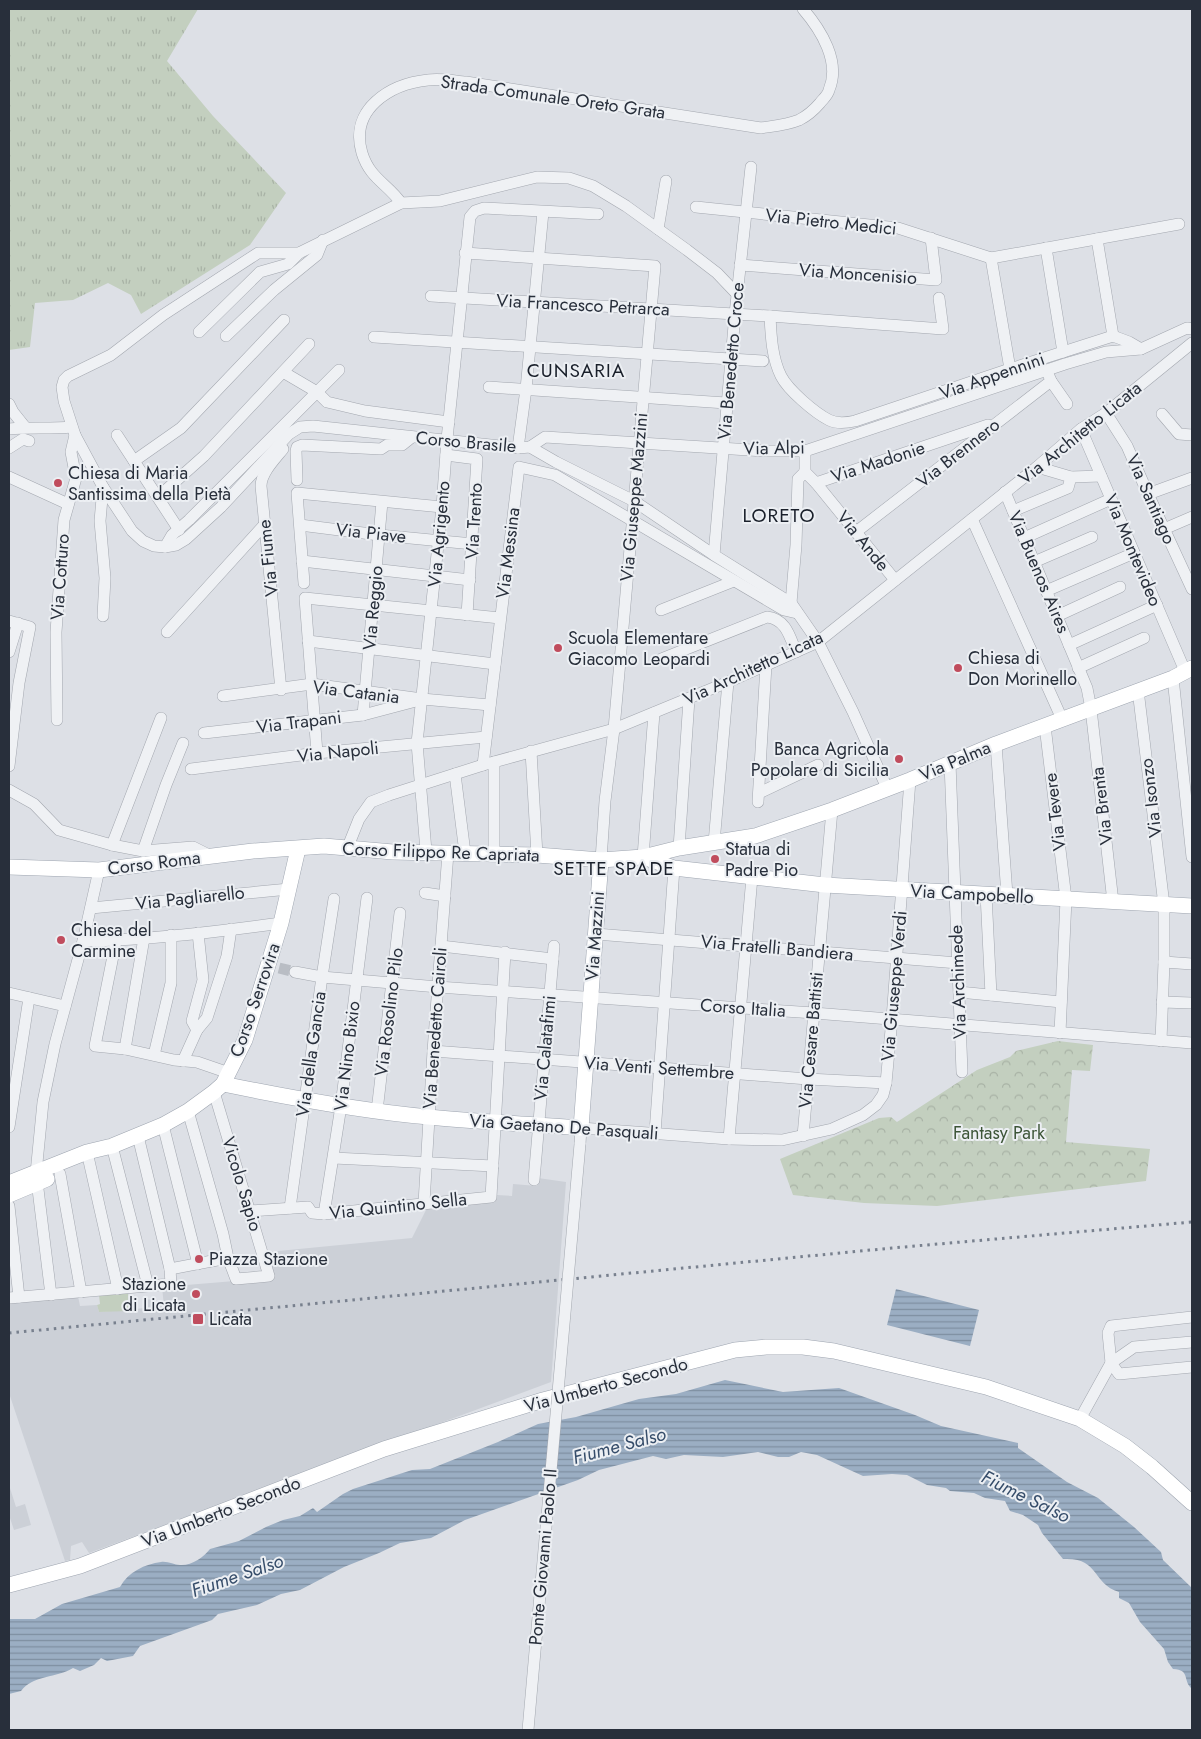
<svg xmlns="http://www.w3.org/2000/svg" width="1201" height="1739" viewBox="0 0 1201 1739" font-family="Jost,sans-serif">
  <defs>
    <pattern id="grass-tufts" width="24" height="20" patternUnits="userSpaceOnUse" patternTransform="scale(1.25)"><rect width="24" height="20" fill="#c3cfbf"/><path d="M3 7l-1-3M5 7V3M7 7l1-3M15 17l-1-3M17 17v-4M19 17l1-3" fill="none" stroke="#a8b2a5"/></pattern>
    <pattern id="park-crowns" width="20" height="18" patternUnits="userSpaceOnUse" patternTransform="scale(1.25)"><rect width="20" height="18" fill="#c3cfbf"/><path d="M2 6a3 3 0 1 1 6 0M12 15a3 3 0 1 1 6 0" fill="none" stroke="#a8b2a5"/></pattern>
    <pattern id="water-rules" width="6" height="5" patternUnits="userSpaceOnUse" patternTransform="scale(1.25)"><rect width="6" height="5" fill="#9baec3"/><path d="M0 2.5h6" fill="none" stroke="#7e8ea0"/></pattern>
  </defs>
  <rect width="100%" height="100%" fill="#dde0e6"/>
  <g fill="#ccd0d7">
    <path d="M538 1178 566 1182 551 1382 89 1553 82 1542 71 1546 70 1560 65 1561 9 1393V1303L78 1296 80 1306 97 1305 99 1312 146 1308 145 1300 154 1299 155 1307 164 1306 162 1287 272 1278V1266L268 1252 412 1238 427 1208 496 1201 497 1195 512 1196 513 1184 537 1186Z"/>
    <path d="M9 1485 16 1507 25 1504 31 1525 14 1530 9 1515Z"/>
  </g>
  <path fill="url(#grass-tufts)" d="M9 9H198L167 61 213 116 286 193 250 245 141 314 131 295 108 283 73 300 35 303 30 347 9 350Z"/>
  <path fill="url(#park-crowns)" d="M1058 1041 1093 1045 1090 1071 1072 1070 1066 1142 1150 1149 1146 1181 937 1206 864 1203 793 1195 780 1159 879 1118 891 1117 897 1122 977 1070 1010 1057 1016 1051Z"/>
  <path fill="#c3cfbf" d="M128 1291 129 1311 99 1312 97 1305 100 1304 99 1295Z"/>
  <g fill="url(#water-rules)">
    <path d="M896 1289 979 1310 970 1346 887 1325Z"/>
    <path d="M725 1380 783 1392 839 1388 915 1415 941 1426 1018 1443V1448L1067 1482 1098 1498 1134 1527 1161 1552 1163 1560 1192 1588V1689C1182 1680 1191 1670 1173 1669L1168 1662 1164 1649 1140 1622 1129 1603 1119 1598V1592C1091 1583 1100 1557 1063 1559L1042 1533 1038 1525 1023 1515 1010 1511 1005 1501 985 1498 974 1493 950 1491 946 1488 927 1485 907 1475 892 1474 863 1476 817 1455 801 1452 789 1457H778L758 1452 723 1457 684 1455 666 1459 653 1456 599 1470 578 1480 465 1520 431 1538 400 1543 379 1553 344 1567 300 1590 281 1594 257 1605 218 1614 212 1620 140 1646 133 1656 107 1661 101 1658 94 1665 80 1671 73 1668C57 1678 33 1675 21 1691L9 1694V1619H35L62 1604 120 1587C128 1572 145 1564 161 1562 168 1561 174 1565 180 1565 191 1566 204 1557 210 1549L239 1541 266 1527 283 1520 300 1516 313 1508 317 1512 343 1494 353 1489 412 1470 430 1469 498 1442 538 1424 576 1417 639 1399 676 1394Z"/>
  </g>
  <g fill="none" stroke-linecap="round" stroke-linejoin="round">
    <path stroke="#b9bdc4" stroke-width="11" stroke-dasharray="11 5.5" stroke-linecap="butt" d="M279 968 295 972"/>
    <defs>
      <g id="minor">
        <path d="M401 203C388 184 370 179 362 153 349 109 390 84 428 80 440 78 454 81 466 82L761 128C774 126 787 125 799 120 807 116 814 110 820 103 823 99 828 95 829 90 841 62 821 30 803 9"/>
        <path d="M696 207 898 228 991 258 1179 224"/>
        <path d="M658 229 666 181"/>
        <path d="M1097 239 1113 336"/>
        <path d="M1046 248 1063 352"/>
        <path d="M465 253 655 266 614 729 605 801 601 860"/>
        <path d="M991 258 1010 369"/>
        <path d="M740 265 936 280 931 238"/>
        <path d="M737 294 717 273 687 250 626 206 593 186 569 178 537 177 440 201 401 203 299 253H258L163 315 111 355 68 376 64 380 62 387 64 401 75 435 103 487 132 531 143 541 154 546 165 547 176 545 186 539 221 507 289 434 300 427 313 426 518 448 530 447 556 462 634 501 714 555 791 603 818 642 853 712 887 788"/>
        <path d="M431 296 770 316 943 329 939 298"/>
        <path d="M770 316C771 336 772 358 781 376 788 390 815 413 829 420 837 424 846 423 855 421L1010 369 1113 336 1129 342 1141 349"/>
        <path d="M199 332 260 272 288 264 299 253"/>
        <path d="M226 336 274 290 317 255 323 240"/>
        <path d="M374 337 763 361"/>
        <path d="M283 372 317 392 327 402 365 411 449 422"/>
        <path d="M1051 381 1067 404"/>
        <path d="M489 387 726 403"/>
        <path d="M9 404 13 412 25 427"/>
        <path d="M1106 413 1127 446 1148 494 1192 589"/>
        <path d="M1162 414 1179 434 1192 435"/>
        <path d="M9 429C30 427 50 429 72 427"/>
        <path d="M1081 429 1185 671"/>
        <path d="M117 435 179 530"/>
        <path d="M530 447 545 437 766 451H805L1065 364 1106 352 1141 349 1187 328 1192 329"/>
        <path d="M9 448 23 439 29 441"/>
        <path d="M518 448 526 389 543 212"/>
        <path d="M805 451V472L816 483 895 580"/>
        <path d="M446 455 477 459 467 615"/>
        <path d="M134 461 181 428 284 320"/>
        <path d="M1037 467 1071 477 1101 476"/>
        <path d="M9 477 68 504"/>
        <path d="M297 480 296 451 297 447 302 445 381 449 387 445H402L412 437"/>
        <path d="M816 483 988 425"/>
        <path d="M103 487 100 521 105 578 103 616"/>
        <path d="M1005 492 1087 688 1091 709 1113 902"/>
        <path d="M1148 494 1192 478"/>
        <path d="M158 497 204 456 309 344"/>
        <path d="M1013 511 1068 488 1071 477"/>
        <path d="M972 519 1062 719"/>
        <path d="M300 525 379 535 473 544"/>
        <path d="M1164 529 1192 517"/>
        <path d="M856 532 1051 381 1047 371"/>
        <path d="M1024 538 1111 499"/>
        <path d="M165 547 172 535 189 520 339 370"/>
        <path d="M714 555 735 314 751 167"/>
        <path d="M302 561 470 580"/>
        <path d="M1034 562 1092 537"/>
        <path d="M304 583 297 493 442 507"/>
        <path d="M1046 591 1134 553"/>
        <path d="M791 603 796 545 798 479 805 472"/>
        <path d="M661 610 734 581"/>
        <path d="M1057 616 1120 587"/>
        <path d="M9 621 30 627 19 683 9 766"/>
        <path d="M167 632 265 524"/>
        <path d="M308 641 495 664"/>
        <path d="M1069 645 1157 605"/>
        <path d="M9 652 18 623"/>
        <path d="M661 659 767 617C786 619 790 637 796 652"/>
        <path d="M1078 668 1144 638"/>
        <path d="M1173 678 1192 857"/>
        <path d="M281 690 261 486C261 473 275 459 283 449"/>
        <path d="M1138 690 1164 905V962L1161 1041"/>
        <path d="M223 696 312 684 422 699 490 705"/>
        <path d="M363 715 382 502"/>
        <path d="M57 720 56 632 64 520 76 478 71 452 75 435"/>
        <path d="M1045 726 1066 899 1060 1033"/>
        <path d="M204 733 363 715 416 701"/>
        <path d="M996 744 1007 895"/>
        <path d="M531 751 537 855"/>
        <path d="M317 753 305 598 500 618"/>
        <path d="M494 762V854"/>
        <path d="M950 763 962 1072"/>
        <path d="M483 765 519 467 555 475 784 610 797 613"/>
        <path d="M191 769 317 753 486 737"/>
        <path d="M455 774 465 853"/>
        <path d="M9 790 34 804 59 830 112 845 143 851 193 847 211 856"/>
        <path d="M759 793 818 765"/>
        <path d="M758 802 766 665"/>
        <path d="M714 843 728 682"/>
        <path d="M112 845 161 718"/>
        <path d="M679 848 689 699"/>
        <path d="M347 849 359 819 371 802 389 795 483 765 614 729 728 682 818 642 1037 467 1081 429 1106 413 1192 343"/>
        <path d="M143 851 166 785 183 743"/>
        <path d="M426 851 417 743 442 507 447 439 470 217 475 211 484 208 598 214"/>
        <path d="M643 857 654 713"/>
        <path d="M425 893 445 896"/>
        <path d="M986 894 991 995"/>
        <path d="M91 908 289 889"/>
        <path d="M596 934 958 963"/>
        <path d="M83 941C149 940 215 932 281 923"/>
        <path d="M116 941 95 1046 125 1049 174 1060 197 1062 229 1073"/>
        <path d="M441 946 553 959"/>
        <path d="M1164 962 1192 964"/>
        <path d="M295 972 322 977 438 987 814 1013 1192 1043"/>
        <path d="M959 992 1061 1002"/>
        <path d="M9 993 65 1006"/>
        <path d="M1162 1002 1192 1003"/>
        <path d="M197 1030 207 1018 227 956 231 929"/>
        <path d="M125 1049 144 938"/>
        <path d="M433 1051 808 1079 886 1083"/>
        <path d="M154 1055 171 983V935"/>
        <path d="M183 1061 197 1030 192 1021 203 980 198 933"/>
        <path d="M188 1111 223 1234 228 1258 236 1279 269 1276 214 1092"/>
        <path d="M377 1111 400 913"/>
        <path d="M163 1125 198 1264"/>
        <path d="M9 1127 29 998"/>
        <path d="M655 1133 674 868"/>
        <path d="M803 1136 832 810"/>
        <path d="M729 1139 752 877"/>
        <path d="M580 1144 581 1128 729 1139 782 1140 832 1129 863 1115 876 1105 883 1095 886 1083 892 1019 910 780"/>
        <path d="M112 1146 148 1286"/>
        <path d="M87 1152 118 1289"/>
        <path d="M334 1158 493 1166"/>
        <path d="M60 1174 81 1292"/>
        <path d="M534 1180 554 946"/>
        <path d="M424 1203 433 1051 448 853"/>
        <path d="M9 1206 19 1297"/>
        <path d="M290 1208 322 977 334 899"/>
        <path d="M250 1211 308 1207 312 1213 324 1214 491 1197 505 952"/>
        <path d="M324 1214 341 1106 367 898"/>
        <path d="M170 1269 228 1258"/>
        <path d="M51 1295 36 1173 43 1102 55 1044 83 941 99 870"/>
        <path d="M9 1298 171 1284 170 1269 138 1136"/>
        <path d="M1192 1317 1111 1326 1108 1333 1111 1363 1119 1374 1192 1367"/>
        <path d="M1080 1419 1111 1363 1134 1347 1192 1342"/>
      </g>
      <g id="major">
        <path d="M643 857 674 868 825 885 1192 906"/>
        <path d="M9 867 99 870 253 851 324 846 393 852 537 855 601 860 643 857 679 848 755 836 832 810 910 780 996 744 1173 678 1192 668"/>
        <path d="M223 1084C291 1098 360 1111 429 1117 480 1122 530 1124 581 1128L601 860"/>
        <path d="M9 1183 87 1152 112 1146 163 1125 188 1111 214 1092 223 1084 245 1040 281 923 298 849"/>
        <path d="M9 1195 47 1179"/>
        <path d="M9 1585 80 1566 384 1449 543 1400 735 1350 766 1347H803L834 1351 986 1387 1080 1419 1125 1446 1152 1467 1192 1503"/>
      </g>
    </defs>
    <use href="#minor" stroke="#a3a7af" stroke-width="12"/>
    <use href="#major" stroke="#9ea5b0" stroke-width="16"/>
    <use href="#minor" stroke="#eff1f4" stroke-width="11"/>
    <use href="#major" stroke="#fff" stroke-width="15"/>
    <path stroke="#78808e" stroke-width="3" stroke-dasharray="2.5 5" stroke-linecap="butt" d="M9 1333 892 1248 1192 1222"/>
    <defs>
      <path id="minor-bridge" d="M528 1730 580 1144"/>
    </defs>
    <use href="#minor-bridge" stroke="#a3a7af" stroke-width="12" stroke-linecap="butt"/>
    <use href="#minor-bridge" stroke="#eff1f4" stroke-width="11"/>
  </g>
  <g fill="#c04c5d" stroke="#eceff3" stroke-width="2">
    <circle cx="58" cy="483" r="5"/>
    <circle cx="558" cy="648" r="5"/>
    <circle cx="958" cy="668" r="5"/>
    <circle cx="899" cy="759" r="5"/>
    <circle cx="715" cy="859" r="5"/>
    <circle cx="61" cy="940" r="5"/>
    <circle cx="199" cy="1259" r="5"/>
    <circle cx="196" cy="1294" r="5"/>
    <rect x="192" y="1313" width="12" height="12" rx="2.5"/>
  </g>
  <g text-anchor="middle" stroke-width="4" stroke-linejoin="round" paint-order="stroke">
    <g font-size="18" fill="#282f3b" stroke="#eceff3">
      <text transform="translate(553 97) rotate(8)" y="6">Strada Comunale Oreto Grata</text>
      <text transform="translate(831 222) rotate(6)" y="6">Via Pietro Medici</text>
      <text transform="translate(858 274) rotate(4)" y="6">Via Moncenisio</text>
      <text transform="translate(583 305) rotate(3)" y="6">Via Francesco Petrarca</text>
      <text transform="translate(731 361) rotate(-85)" y="6">Via Benedetto Croce</text>
      <text transform="translate(992 376) rotate(-19)" y="6">Via Appennini</text>
      <text transform="translate(1080 433) rotate(-39)" y="6">Via Architetto Licata</text>
      <text transform="translate(466 442) rotate(5)" y="6">Corso Brasile</text>
      <text transform="translate(774 448) rotate(-1)" y="6">Via Alpi</text>
      <text transform="translate(958 453) rotate(-38)" y="6">Via Brennero</text>
      <text transform="translate(878 462) rotate(-18)" y="6">Via Madonie</text>
      <text transform="translate(634 497) rotate(-85)" y="6">Via Giuseppe Mazzini</text>
      <text transform="translate(1151 499) rotate(66)" y="6">Via Santiago</text>
      <text transform="translate(474 521) rotate(-87)" y="6">Via Trento</text>
      <text transform="translate(371 533) rotate(6)" y="6">Via Piave</text>
      <text transform="translate(439 534) rotate(-85)" y="6">Via Agrigento</text>
      <text transform="translate(863 541) rotate(51)" y="6">Via Ande</text>
      <text transform="translate(1133 550) rotate(67)" y="6">Via Montevideo</text>
      <text transform="translate(508 553) rotate(-83)" y="6">Via Messina</text>
      <text transform="translate(268 558) rotate(-96)" y="6">Via Fiume</text>
      <text transform="translate(1039 572) rotate(67)" y="6">Via Buenos Aires</text>
      <text transform="translate(60 577) rotate(-86)" y="6">Via Cotturo</text>
      <text transform="translate(373 608) rotate(-85)" y="6">Via Reggio</text>
      <text transform="translate(753 668) rotate(-25)" y="6">Via Architetto Licata</text>
      <text transform="translate(356 692) rotate(7)" y="6">Via Catania</text>
      <text transform="translate(299 722) rotate(-7)" y="6">Via Trapani</text>
      <text transform="translate(338 752) rotate(-6)" y="6">Via Napoli</text>
      <text transform="translate(955 761) rotate(-23)" y="6">Via Palma</text>
      <text transform="translate(1151 798) rotate(-97)" y="6">Via Isonzo</text>
      <text transform="translate(1102 806) rotate(-97)" y="6">Via Brenta</text>
      <text transform="translate(1055 812) rotate(-97)" y="6">Via Tevere</text>
      <text transform="translate(441 852) rotate(2)" y="6">Corso Filippo Re Capriata</text>
      <text transform="translate(154 863) rotate(-7)" y="6">Corso Roma</text>
      <text transform="translate(972 894) rotate(3)" y="6">Via Campobello</text>
      <text transform="translate(190 898) rotate(-6)" y="6">Via Pagliarello</text>
      <text transform="translate(595 936) rotate(-86)" y="6">Via Mazzini</text>
      <text transform="translate(777 948) rotate(5)" y="6">Via Fratelli Bandiera</text>
      <text transform="translate(958 982) rotate(-92)" y="6">Via Archimede</text>
      <text transform="translate(894 986) rotate(-85)" y="6">Via Giuseppe Verdi</text>
      <text transform="translate(255 1000) rotate(-71)" y="6">Corso Serrovira</text>
      <text transform="translate(743 1008) rotate(4)" y="6">Corso Italia</text>
      <text transform="translate(389 1012) rotate(-83)" y="6">Via Rosolino Pilo</text>
      <text transform="translate(435 1028) rotate(-86)" y="6">Via Benedetto Cairoli</text>
      <text transform="translate(811 1040) rotate(-85)" y="6">Via Cesare Battisti</text>
      <text transform="translate(545 1048) rotate(-85)" y="6">Via Calatafimi</text>
      <text transform="translate(311 1054) rotate(-82)" y="6">Via della Gancia</text>
      <text transform="translate(347 1056) rotate(-83)" y="6">Via Nino Bixio</text>
      <text transform="translate(659 1068) rotate(4)" y="6">Via Venti Settembre</text>
      <text transform="translate(564 1127) rotate(4)" y="6">Via Gaetano De Pasquali</text>
      <text transform="translate(242 1184) rotate(73)" y="6">Vicolo Sapio</text>
      <text transform="translate(398 1206) rotate(-6)" y="6">Via Quintino Sella</text>
      <text transform="translate(606 1385) rotate(-15)" y="6">Via Umberto Secondo</text>
      <text transform="translate(221 1512) rotate(-21)" y="6">Via Umberto Secondo</text>
      <text transform="translate(543 1557) rotate(-85)" y="6">Ponte Giovanni Paolo II</text>
    </g>
    <g font-size="18" fill="#282f3b" stroke="#eceff3" text-anchor="start">
      <text x="68" y="479">Chiesa di Maria<tspan x="68" dy="21">Santissima della Pietà</tspan></text>
      <text x="568" y="644">Scuola Elementare<tspan x="568" dy="21">Giacomo Leopardi</tspan></text>
      <text x="968" y="664">Chiesa di<tspan x="968" dy="21">Don Morinello</tspan></text>
      <text x="889" y="755" text-anchor="end">Banca Agricola<tspan x="889" dy="21">Popolare di Sicilia</tspan></text>
      <text x="725" y="855">Statua di<tspan x="725" dy="21">Padre Pio</tspan></text>
      <text x="71" y="936">Chiesa del<tspan x="71" dy="21">Carmine</tspan></text>
      <text x="209" y="1265">Piazza Stazione</text>
      <text x="186" y="1290" text-anchor="end">Stazione<tspan x="186" dy="21">di Licata</tspan></text>
      <text x="209" y="1325">Licata</text>
    </g>
    <g font-size="18" fill="#3c5537" stroke="#eceff3">
      <text x="999" y="1139">Fantasy Park</text>
    </g>
    <g font-size="19" letter-spacing="1" fill="#1a202b" stroke="#eceff3">
      <text x="576" y="377">CUNSARIA</text>
      <text x="779" y="522">LORETO</text>
      <text x="614" y="875">SETTE SPADE</text>
    </g>
    <g font-size="19" font-style="italic" fill="#364d6a" stroke="#eceff3">
      <text transform="translate(619 1445) rotate(-15)" y="7">Fiume Salso</text>
      <text transform="translate(1026 1496) rotate(26)" y="7">Fiume Salso</text>
      <text transform="translate(237 1575) rotate(-19)" y="7">Fiume Salso</text>
    </g>
  </g>
  <rect width="1201" height="1739" fill="none" stroke="#282f3b" stroke-width="20"/>
</svg>
